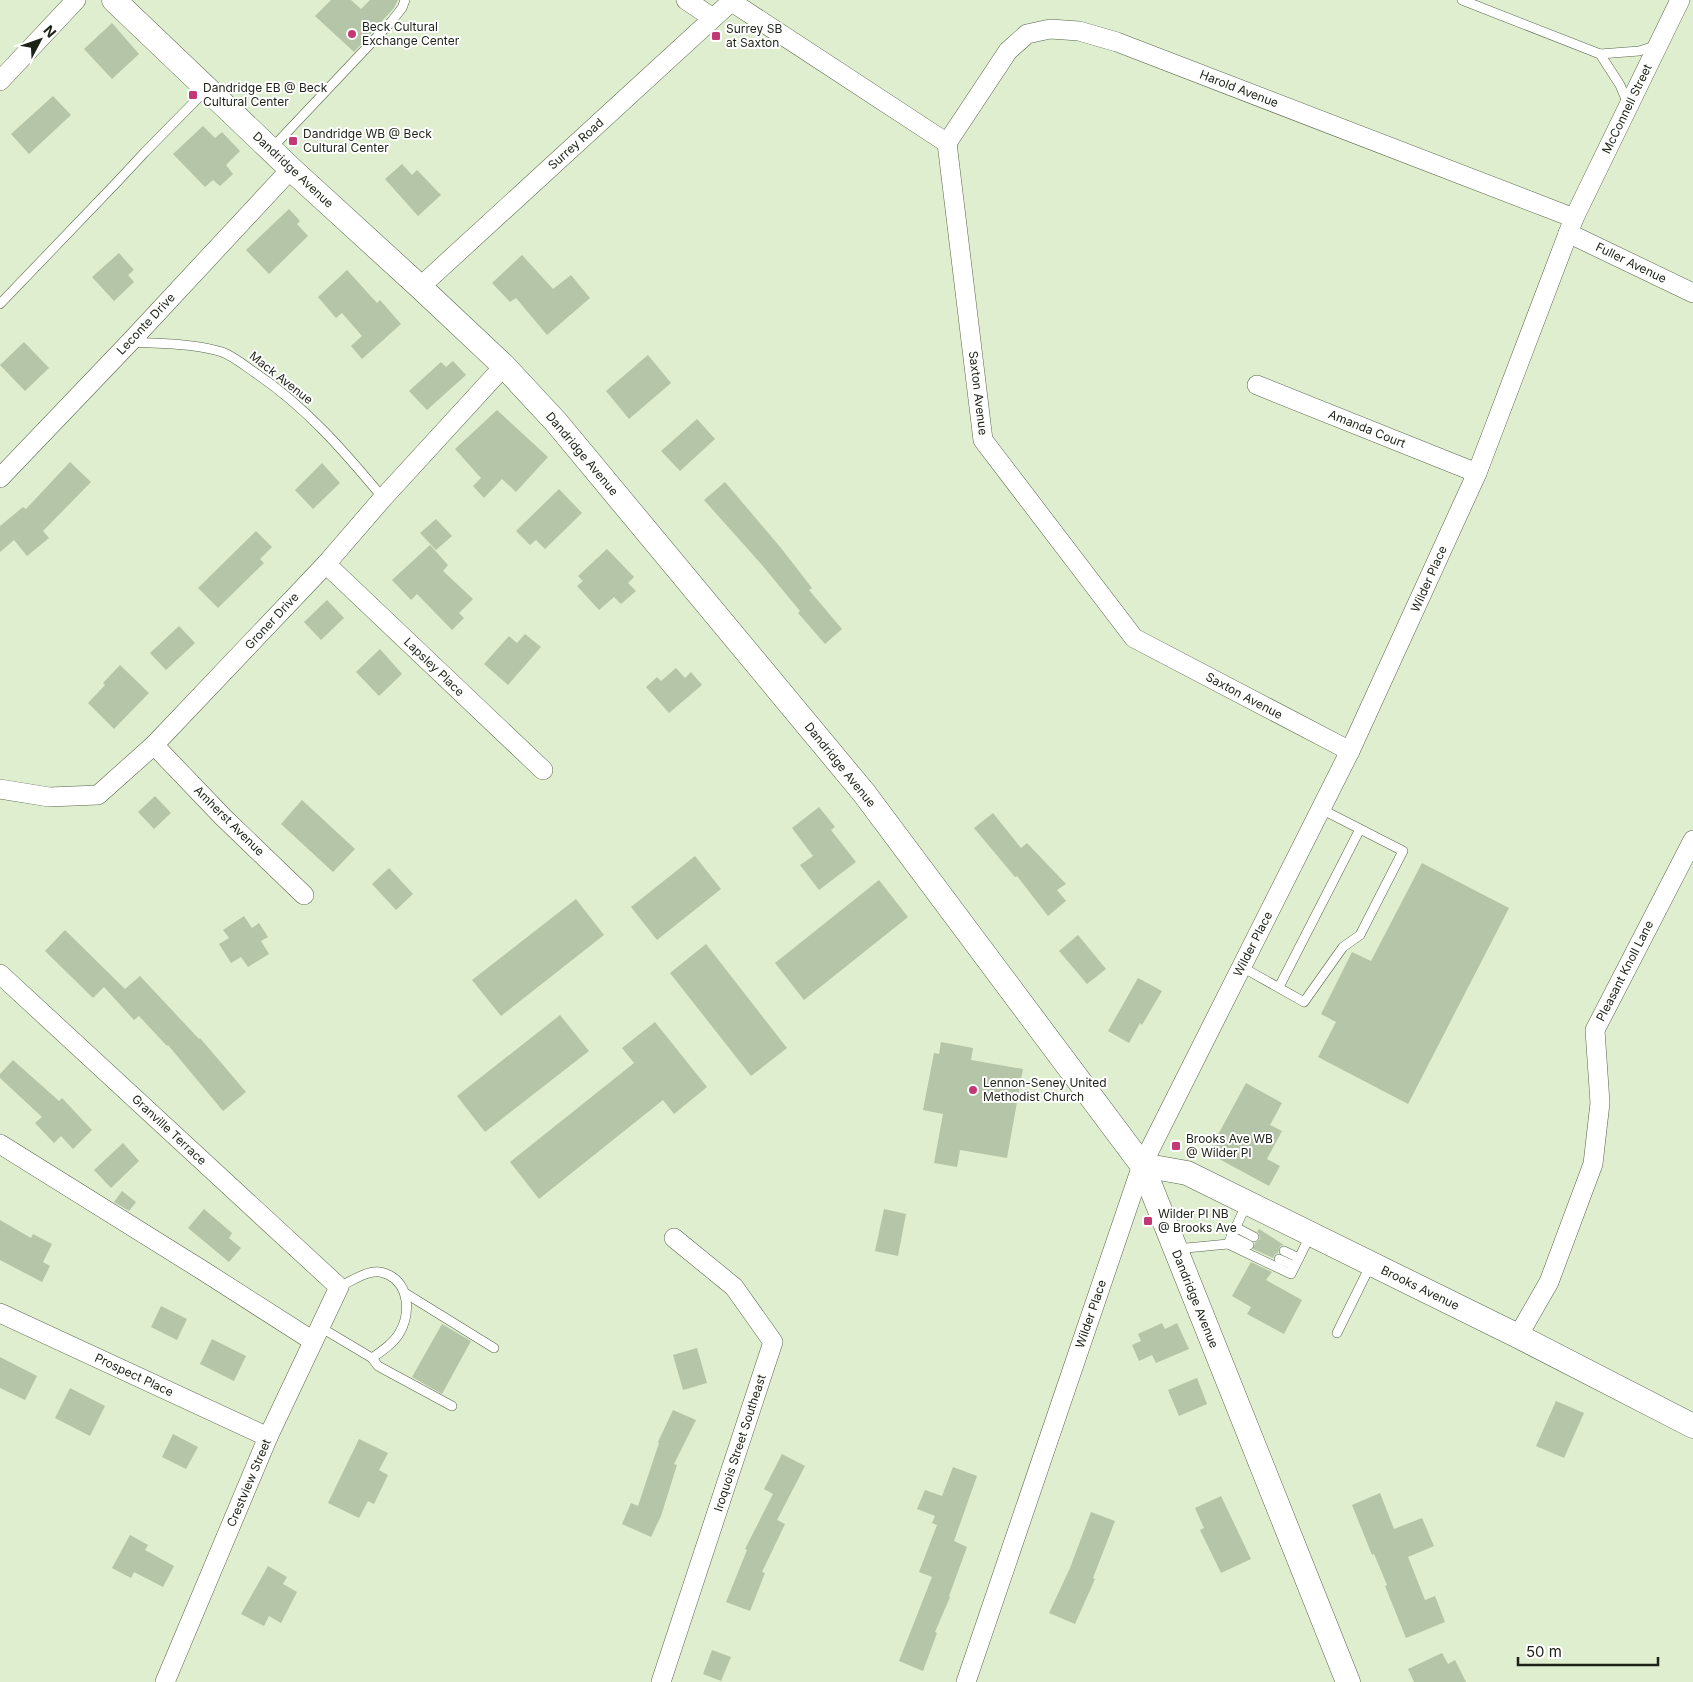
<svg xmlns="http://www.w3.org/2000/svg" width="1693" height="1682" viewBox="0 0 1693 1682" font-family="Inter,sans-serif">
  <rect width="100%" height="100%" fill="#deeecf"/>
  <g fill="#b5c5a7">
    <path d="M331 0H351L361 9 370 0H398L394 8 354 52 315 16Z"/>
    <path d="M112 23 139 54 112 79 84 49Z"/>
    <path d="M53 96 71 115 29 154 11 134Z"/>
    <path d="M203 126 215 138 222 132 240 151 226 165 233 174 220 186 213 180 205 187 173 154Z"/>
    <path d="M402 164 412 175 417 170 441 195 418 216 385 179Z"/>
    <path d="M289 209 300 221 297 224 308 236 269 274 246 250Z"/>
    <path d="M119 253 134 270 128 275 134 282 114 301 92 277Z"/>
    <path d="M522 255 553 289 571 275 590 298 547 335 516 298 510 302 492 283Z"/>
    <path d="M347 270 377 303 380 300 401 324 362 359 351 346 362 336 342 313 336 318 318 297Z"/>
    <path d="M24 342 49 368 25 391 0 365Z"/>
    <path d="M648 355 671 383 629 419 606 391Z"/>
    <path d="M453 361 466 375 427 410 409 391 441 362 446 367Z"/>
    <path d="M497 410 548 457 516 492 502 479 484 498 473 486 481 478 455 449Z"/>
    <path d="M697 419 715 439 680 471 661 451Z"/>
    <path d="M70 462 91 482 43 531 49 538 27 556 14 540 0 552V526L23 507 26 509Z"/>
    <path d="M322 463 340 483 313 509 295 490Z"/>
    <path d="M725 482 781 548 812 588 809 590 842 629 825 644 798 613 800 611 762 565 704 500Z"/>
    <path d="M559 489 582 513 545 549 536 540 530 545 516 531Z"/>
    <path d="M436 519 452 536 436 550 420 533Z"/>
    <path d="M256 531 272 547 260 559 264 563 218 608 198 588Z"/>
    <path d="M430 545 448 565 443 571 473 599 459 613 464 618 452 630 417 594 411 600 392 580Z"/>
    <path d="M607 549 634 577 628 583 636 591 621 604 614 597 599 610 577 586 583 581 578 576Z"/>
    <path d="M327 600 344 618 321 640 304 622Z"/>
    <path d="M179 626 195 643 166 670 150 653Z"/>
    <path d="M525 634 541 647 508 685 484 664 509 636 517 643Z"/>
    <path d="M380 649 402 674 379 696 356 672Z"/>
    <path d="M120 665 149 693 114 729 88 703 105 685 103 683Z"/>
    <path d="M676 668 685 678 691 672 702 685 669 713 646 687 657 677 661 681Z"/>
    <path d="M155 796 171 813 154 829 138 812Z"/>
    <path d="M302 800 355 849 333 872 281 824Z"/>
    <path d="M819 807 835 827 831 830 856 862 819 890 800 865 813 856 792 828Z"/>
    <path d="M993 813 1021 848 1027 843 1066 884 1057 890 1066 901 1048 916 1017 876 1015 877 974 828Z"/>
    <path d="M695 856 721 889 657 940 631 907Z"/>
    <path d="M1422 863 1509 908 1408 1104 1318 1057 1336 1022 1321 1014 1352 952 1371 961Z"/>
    <path d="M389 868 413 894 396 910 372 884Z"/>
    <path d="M879 880 908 917 804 1000 775 963Z"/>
    <path d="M576 899 604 935 501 1016 472 980Z"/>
    <path d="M244 916 252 928 259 923 268 937 261 941 269 954 248 967 241 957 231 963 219 944 229 938 223 930Z"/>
    <path d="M65 930 125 989 140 976 199 1039 200 1038 246 1092 223 1111 168 1045 167 1046 139 1016 134 1020 104 987 93 998 45 951Z"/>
    <path d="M1078 935 1106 969 1087 984 1059 951Z"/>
    <path d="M706 944 787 1048 751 1076 670 973Z"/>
    <path d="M1138 978 1162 991 1142 1025 1140 1023 1129 1043 1108 1031Z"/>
    <path d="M560 1015 589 1051 485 1132 457 1096Z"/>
    <path d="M655 1022 707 1087 674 1114 663 1100 539 1199 510 1162 634 1063 622 1048Z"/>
    <path d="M941 1042 973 1048 971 1060 1023 1069 1007 1158 960 1150 957 1167 934 1163 943 1114 923 1110 934 1053 939 1054Z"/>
    <path d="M13 1060 59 1101 62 1098 92 1130 73 1149 61 1136 54 1143 35 1123 42 1117 0 1078V1074Z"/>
    <path d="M1246 1083 1282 1103 1270 1125 1282 1131 1267 1159 1280 1166 1269 1186 1208 1153Z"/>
    <path d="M123 1143 139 1161 111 1188 94 1170Z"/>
    <path d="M122 1191 136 1202 129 1211 114 1202Z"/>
    <path d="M204 1209 232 1233 229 1238 241 1248 229 1262 188 1228Z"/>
    <path d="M884 1209 906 1214 898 1256 875 1251Z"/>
    <path d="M0 1220 31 1238 33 1234 52 1244 43 1262 50 1266 42 1282 0 1260Z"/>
    <path d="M1259 1229 1284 1245 1280 1246 1278 1253 1275 1254 1273 1258 1253 1249 1255 1243 1260 1239 1259 1234 1257 1232Z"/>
    <path d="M1251 1262 1272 1272 1266 1280 1302 1300 1284 1334 1247 1314 1251 1307 1232 1296Z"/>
    <path d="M161 1306 187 1319 177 1340 151 1327Z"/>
    <path d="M1162 1323 1165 1329 1177 1323 1189 1349 1156 1363 1152 1355 1139 1361 1132 1345 1141 1341 1138 1334Z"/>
    <path d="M442 1324 471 1341 442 1394 412 1377Z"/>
    <path d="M212 1339 246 1356 234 1381 200 1364Z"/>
    <path d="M697 1348 707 1383 683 1390 673 1355Z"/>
    <path d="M0 1357 37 1376 25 1400 0 1388Z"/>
    <path d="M1197 1378 1207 1404 1179 1416 1168 1390Z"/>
    <path d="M70 1388 105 1406 90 1436 55 1418Z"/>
    <path d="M1556 1401 1584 1413 1564 1458 1536 1446Z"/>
    <path d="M673 1410 696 1420 674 1464 677 1465 661 1516 651 1537 622 1524 631 1503 638 1506 659 1443 658 1442Z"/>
    <path d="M173 1434 198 1447 186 1469 162 1457Z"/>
    <path d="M359 1439 388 1453 379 1470 388 1475 374 1504 368 1501 359 1518 328 1503Z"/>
    <path d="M782 1454 805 1466 777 1520 785 1524 762 1572 765 1573 750 1611 726 1602 747 1550 745 1549 773 1494 764 1489Z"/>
    <path d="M953 1467 977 1476 954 1541 967 1547 949 1596 950 1597 935 1632 937 1633 923 1671 899 1661 932 1577 919 1572 937 1525 932 1523 935 1516 917 1509 925 1490 942 1496Z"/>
    <path d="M1380 1493 1394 1529 1422 1518 1434 1546 1408 1557 1425 1600 1435 1596 1445 1622 1406 1638 1385 1586 1387 1585 1374 1554 1372 1555 1352 1505Z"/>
    <path d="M1221 1496 1251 1559 1221 1573 1200 1530 1204 1528 1195 1508Z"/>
    <path d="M1091 1512 1115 1521 1093 1578 1095 1579 1075 1624 1049 1613 1070 1568Z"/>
    <path d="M130 1535 148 1545 145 1550 174 1566 163 1587 134 1572 131 1578 112 1568Z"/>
    <path d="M268 1566 287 1577 283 1584 297 1592 281 1623 269 1616 264 1626 241 1614Z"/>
    <path d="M712 1650 731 1657 721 1681 703 1674Z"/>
    <path d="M1442 1653 1448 1664 1455 1660 1466 1682H1414L1408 1669Z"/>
  </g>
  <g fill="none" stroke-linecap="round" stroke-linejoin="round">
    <defs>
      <g id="service">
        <path d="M1462 0 1600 54 1639 51 1655 46"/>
        <path d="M1600 54 1620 85 1628 104"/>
        <path d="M272 148 391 22 402 8 405 0"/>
        <path d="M0 304 118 181 145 152 207 89"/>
        <path d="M130 342C159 344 194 343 222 352 233 356 244 365 254 372 305 406 344 451 383 498"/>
        <path d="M1242 967 1304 1002 1343 947 1360 935 1403 851 1321 809"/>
        <path d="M1279 987 1360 829"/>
        <path d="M1235 1227 1254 1237"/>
        <path d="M1231 1236 1249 1245"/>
        <path d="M1228 1244 1291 1274 1311 1234"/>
        <path d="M1176 1249 1228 1244 1247 1203"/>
        <path d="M1284 1251 1299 1258"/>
        <path d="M1279 1259 1295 1266"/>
        <path d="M405 1293 494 1348"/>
        <path d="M320 1327 372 1358C382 1351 394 1343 400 1332 410 1314 410 1286 389 1275 385 1273 379 1271 374 1272 362 1273 350 1282 339 1287"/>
        <path d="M1337 1333 1371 1264"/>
        <path d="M372 1358 378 1366 452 1406"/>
      </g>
      <g id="minor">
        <path d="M686 0 713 18"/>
        <path d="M732 2 947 143 983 440 1134 638 1350 751"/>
        <path d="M0 81 76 0"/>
        <path d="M947 143 1008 51 1027 34 1050 29 1079 31 1117 42 1574 218"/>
        <path d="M1568 233 1693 293"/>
        <path d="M420 287 733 0"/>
        <path d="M1257 385 1477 473"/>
        <path d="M0 478 130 342 291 169"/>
        <path d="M326 564 543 770"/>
        <path d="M154 745 223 817 304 895"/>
        <path d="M0 789 49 797 98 795 154 745 326 564 383 498 504 366"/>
        <path d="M0 974 339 1287 268 1437 165 1682"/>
        <path d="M0 1144 202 1270 313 1341"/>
        <path d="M0 1313 268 1437"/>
        <path d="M1518 1336 1549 1282 1593 1164 1600 1103 1595 1030 1693 840"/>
        <path d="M661 1682 773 1342 734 1287 674 1238"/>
        <path d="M966 1682 1142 1165 1350 751 1477 473 1574 218 1680 0"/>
      </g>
      <g id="tertiary">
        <path d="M114 0 291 169 420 287 504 366 556 422 864 793 1142 1165 1348 1682"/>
        <path d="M1142 1165 1187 1173 1518 1336 1693 1426"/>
      </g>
    </defs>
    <use href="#service" stroke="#57654a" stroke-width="10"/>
    <use href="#minor" stroke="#57654a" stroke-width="20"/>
    <use href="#tertiary" stroke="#57654a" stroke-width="25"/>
    <use href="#service" stroke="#fff" stroke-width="9"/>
    <use href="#minor" stroke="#fff" stroke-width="19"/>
    <use href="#tertiary" stroke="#fff" stroke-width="24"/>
  </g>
  <g fill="#c33974" stroke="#fff" stroke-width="2">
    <circle cx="352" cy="34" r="5"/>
    <rect x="711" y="31" width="10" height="10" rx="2.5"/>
    <rect x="188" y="90" width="10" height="10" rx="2.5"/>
    <rect x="288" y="136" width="10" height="10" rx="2.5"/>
    <circle cx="973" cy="1090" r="5"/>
    <rect x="1171" y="1141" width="10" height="10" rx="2.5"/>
    <rect x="1143" y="1216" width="10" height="10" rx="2.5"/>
  </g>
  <g text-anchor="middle" stroke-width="4" stroke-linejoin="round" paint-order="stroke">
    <g font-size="12" fill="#1c2216" stroke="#fff" text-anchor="start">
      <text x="362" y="31">Beck Cultural<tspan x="362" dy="14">Exchange Center</tspan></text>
      <text x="726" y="33">Surrey SB<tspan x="726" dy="14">at Saxton</tspan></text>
      <text x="203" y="92">Dandridge EB @ Beck<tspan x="203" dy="14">Cultural Center</tspan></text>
      <text x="303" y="138">Dandridge WB @ Beck<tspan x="303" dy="14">Cultural Center</tspan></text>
      <text x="983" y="1087">Lennon-Seney United<tspan x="983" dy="14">Methodist Church</tspan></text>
      <text x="1186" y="1143">Brooks Ave WB<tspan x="1186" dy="14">@ Wilder Pl</tspan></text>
      <text x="1158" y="1218">Wilder Pl NB<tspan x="1158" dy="14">@ Brooks Ave</tspan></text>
    </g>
    <g font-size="12" fill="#1c2216" stroke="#fff">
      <text transform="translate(1239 89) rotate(21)" y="4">Harold Avenue</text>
      <text transform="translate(1627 109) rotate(-64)" y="4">McConnell Street</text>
      <text transform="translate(576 144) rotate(-42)" y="4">Surrey Road</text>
      <text transform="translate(293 170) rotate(43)" y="4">Dandridge Avenue</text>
      <text transform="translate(1631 263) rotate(26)" y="4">Fuller Avenue</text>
      <text transform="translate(146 324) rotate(-47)" y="4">Leconte Drive</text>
      <text transform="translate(281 378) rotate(38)" y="4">Mack Avenue</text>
      <text transform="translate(978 393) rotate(83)" y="4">Saxton Avenue</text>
      <text transform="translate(1367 429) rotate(22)" y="4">Amanda Court</text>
      <text transform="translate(582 454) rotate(50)" y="4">Dandridge Avenue</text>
      <text transform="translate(1429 579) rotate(-66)" y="4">Wilder Place</text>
      <text transform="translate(272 621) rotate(-47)" y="4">Groner Drive</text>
      <text transform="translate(434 667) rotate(44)" y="4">Lapsley Place</text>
      <text transform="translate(1244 696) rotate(28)" y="4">Saxton Avenue</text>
      <text transform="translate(840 765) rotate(51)" y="4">Dandridge Avenue</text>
      <text transform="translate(229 821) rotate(45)" y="4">Amherst Avenue</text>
      <text transform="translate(1253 944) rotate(-63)" y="4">Wilder Place</text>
      <text transform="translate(1625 971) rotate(-63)" y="4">Pleasant Knoll Lane</text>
      <text transform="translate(169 1130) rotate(43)" y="4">Granville Terrace</text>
      <text transform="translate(1420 1288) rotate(26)" y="4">Brooks Avenue</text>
      <text transform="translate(1195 1299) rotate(68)" y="4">Dandridge Avenue</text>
      <text transform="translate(1091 1314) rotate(-71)" y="4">Wilder Place</text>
      <text transform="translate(134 1375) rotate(25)" y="4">Prospect Place</text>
      <text transform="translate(740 1443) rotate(-72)" y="4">Iroquois Street Southeast</text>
      <text transform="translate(249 1483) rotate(-67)" y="4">Crestview Street</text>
    </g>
  </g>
  <g transform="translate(40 40) rotate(49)" stroke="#ffffff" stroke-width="4" paint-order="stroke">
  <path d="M0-4L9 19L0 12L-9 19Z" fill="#1c2216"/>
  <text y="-8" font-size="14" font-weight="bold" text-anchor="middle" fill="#1c2216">N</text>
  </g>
  <path d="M1518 1657v8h140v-8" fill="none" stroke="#1c2216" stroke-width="2.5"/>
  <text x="1526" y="1657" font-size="15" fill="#1c2216" stroke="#ffffff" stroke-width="4" paint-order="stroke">50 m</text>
</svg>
